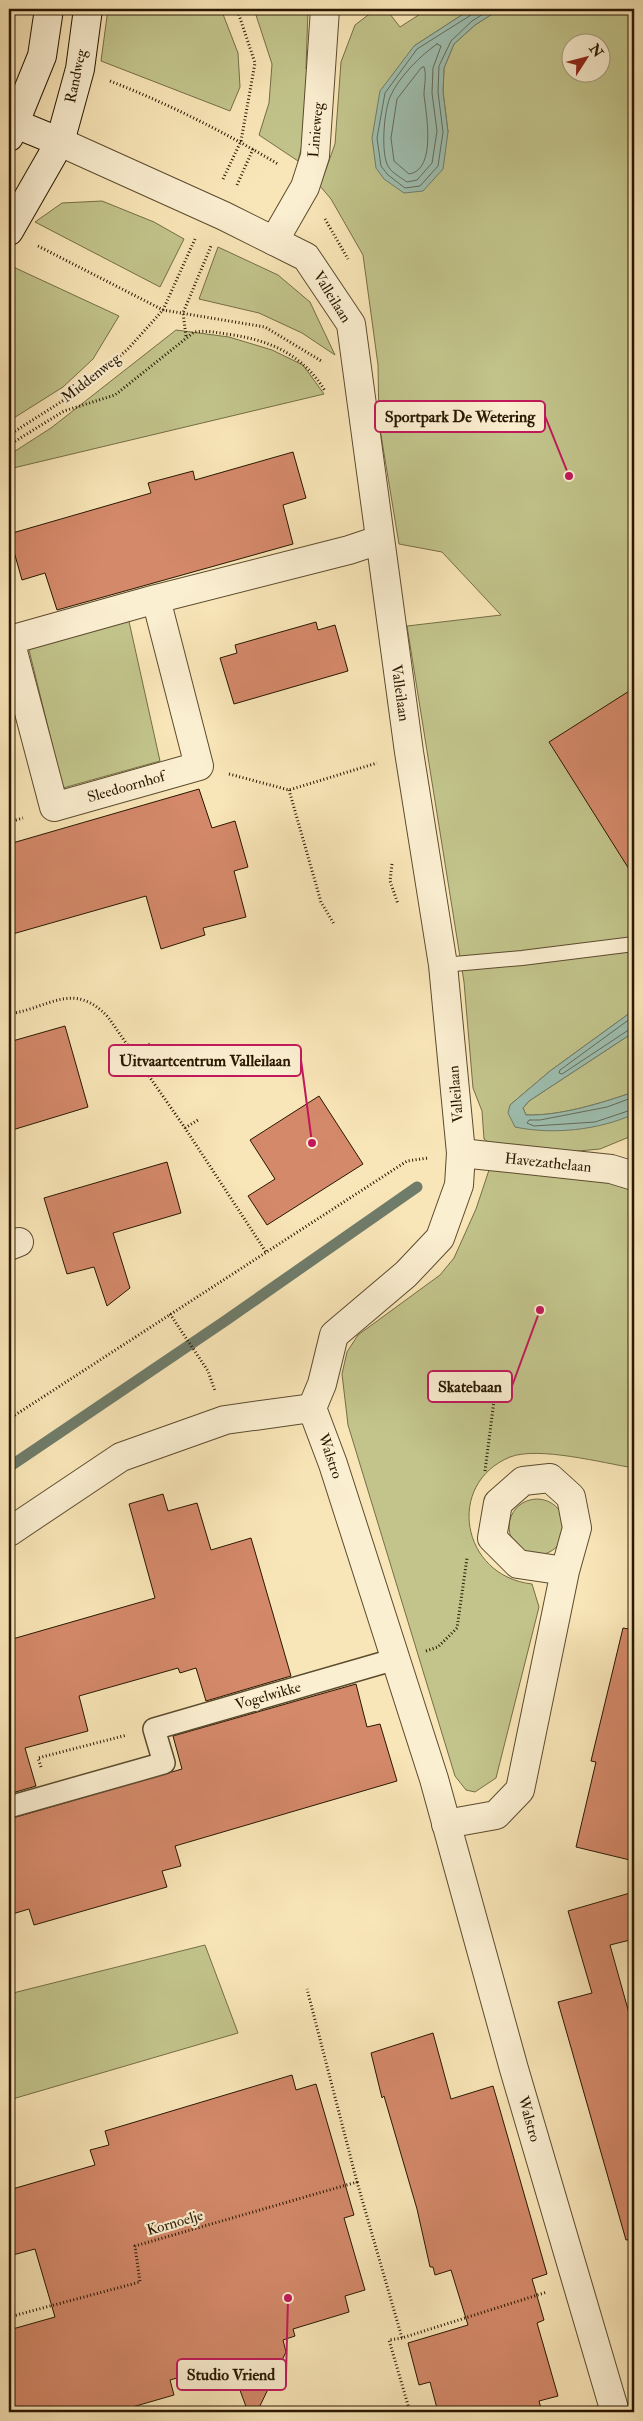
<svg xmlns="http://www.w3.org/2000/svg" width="643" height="2421" font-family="'IM FELL Double Pica',serif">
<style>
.green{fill:#c2c48b;stroke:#756e46;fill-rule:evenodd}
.water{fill:#9ebfb1;stroke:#6f7c6a}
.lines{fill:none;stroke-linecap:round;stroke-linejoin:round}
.shore{stroke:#636b58;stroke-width:1}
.stream{stroke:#6f7c6a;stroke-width:11}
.building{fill:#d4896a;stroke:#281700}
.service-casing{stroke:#5c4b2e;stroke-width:16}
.pedestrian-casing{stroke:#5c4b2e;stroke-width:24}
.minor-casing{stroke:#5c4b2e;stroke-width:30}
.secondary-casing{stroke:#281700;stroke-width:30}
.path{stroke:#281700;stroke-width:3;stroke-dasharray:1 2.5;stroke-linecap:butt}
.service{stroke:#fbefd1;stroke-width:14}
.pedestrian{stroke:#fbefd1;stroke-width:21}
.minor{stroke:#fbefd1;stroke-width:28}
.secondary{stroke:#fbefd1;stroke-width:28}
.labels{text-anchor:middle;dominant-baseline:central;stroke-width:4.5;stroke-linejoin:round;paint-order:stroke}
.street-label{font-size:15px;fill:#281700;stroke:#fbefd1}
.leader{fill:none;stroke:#c2185b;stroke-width:2}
.callout-dot{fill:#c2185b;stroke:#fbefd1;stroke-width:2}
.callout{fill:#fbefd1;stroke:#c2185b;stroke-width:2}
.callout-label{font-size:16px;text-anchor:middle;font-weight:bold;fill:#281700}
</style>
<rect width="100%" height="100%" fill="#f9e6b8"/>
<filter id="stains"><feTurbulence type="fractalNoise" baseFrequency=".004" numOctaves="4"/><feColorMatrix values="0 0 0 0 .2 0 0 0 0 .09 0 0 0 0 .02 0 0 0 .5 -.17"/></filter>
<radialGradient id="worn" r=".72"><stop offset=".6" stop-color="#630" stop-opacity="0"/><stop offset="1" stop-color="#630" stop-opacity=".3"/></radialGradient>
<g class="green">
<polygon points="108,9 221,9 238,53 240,87 230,111 101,61"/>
<polygon points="254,9 308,9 306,69 308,70 304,138 298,161 259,135 269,103 272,64"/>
<path d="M376 9H386L400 27 428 9H471L414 46 448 132 443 92 444 68 454 44 475 25 500 9H634V1010L550 1071 510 1105 516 1127 629 1116 634 1114V1135L600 1149 523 1156 503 1153 484 1139 482 1111 473 1088 464 982 407 626 501 615 442 552 399 544 379 423 378 365 363 255 331 199 320 186 335 144 341 62 355 25ZM570 42H600V72H570Z"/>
<polygon points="102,201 154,222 184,239 160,287 35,222 62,203"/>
<polygon points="218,247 278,275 310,302 335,355 302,333 259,313 199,299"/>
<polygon points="9,265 119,316 93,359 63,387 9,421"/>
<polygon points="176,330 229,337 272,350 303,365 324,394 9,469 9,455 51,428"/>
<polygon points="128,617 160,761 63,788 28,646"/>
<path d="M634 1032V1092C601 1103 561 1116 526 1115L523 1108 529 1101Z"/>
<path d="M490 1167 576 1171 634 1191V1468C603 1463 538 1446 510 1457 445 1484 461 1576 532 1584L539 1607 496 1778 475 1792 466 1790 455 1776 348 1425 342 1374 347 1352 358 1335 440 1275 454 1258 476 1209Z"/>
<circle cx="537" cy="1527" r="28"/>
<polygon points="205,1945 238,2033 9,2100 9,1994"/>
</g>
<g class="water">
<polygon points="471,9 500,9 475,25 454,44 444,68 443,92 448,132 443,169 423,191 404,193 384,179 376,168 372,138 380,91 414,46"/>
<path d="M634 1010V1032L529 1101 523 1108 526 1115C561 1116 601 1103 634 1092V1114C599 1130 553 1135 515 1127L508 1113 510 1105 550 1071Z"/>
</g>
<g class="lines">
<g class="shore">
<polyline points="473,9 471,15 417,49 385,93 377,138 381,166 388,175 405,188 420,186 438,166 443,132 438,92 439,66 451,41 472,21 491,9"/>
<path d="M437 44 441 46 433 68 432 93 437 131 432 163 417 180 407 182C400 177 390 172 387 164 381 149 384 109 391 95 399 77 421 55 437 44Z"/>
<path d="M424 67C427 75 424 86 424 95 426 113 437 170 409 174L394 161 391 138 397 99 421 68Z"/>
<polyline points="634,1016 560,1070 559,1073 562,1074 630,1029 634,1028"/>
<polyline points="634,1097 607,1107 540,1120 529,1120 527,1123 534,1126 595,1122 634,1109"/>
</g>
<polyline class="stream" points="9,1467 225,1321 417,1187"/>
</g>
<g class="building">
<polygon points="293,452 306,498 283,505 293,544 57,610 45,573 22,580 9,534 151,493 148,483 193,471 195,480"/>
<polygon points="316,622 318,630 335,625 348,671 234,704 220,658 237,653 235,645"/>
<polygon points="634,688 634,877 549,742"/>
<polygon points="199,789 212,828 235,821 248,867 234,871 246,917 203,928 205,935 161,949 146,896 9,935 9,844"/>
<polygon points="65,1026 88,1107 9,1131 9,1042"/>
<polygon points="319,1096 363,1164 267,1225 248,1196 275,1179 250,1140"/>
<polygon points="167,1162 181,1213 113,1233 130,1288 107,1306 94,1267 67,1274 44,1198"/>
<polygon points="163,1494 168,1511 197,1503 211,1550 251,1538 291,1676 206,1701 196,1668 180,1673 178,1668 79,1696 88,1731 25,1748 36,1786 9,1794 9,1640 155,1598 129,1504"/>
<polygon points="623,1628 634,1630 634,1861 576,1847 596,1762 591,1761"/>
<polygon points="356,1684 367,1727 380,1724 397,1781 175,1846 181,1866 162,1871 167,1887 34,1925 29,1909 9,1915 9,1819 182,1769 173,1736"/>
<polygon points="630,1893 634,1909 634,1939 610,1945 634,2031 634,2239 626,2240 558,2002 592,1993 568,1911"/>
<polygon points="433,2033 451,2099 493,2086 498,2103 547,2274 532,2279 544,2320 537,2323 558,2396 539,2401 542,2412 438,2412 430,2382 419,2385 408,2343 468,2325 451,2270 435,2275 433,2267 430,2267 417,2209 384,2096 382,2098 371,2053"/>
<polygon points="292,2075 296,2090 316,2084 354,2215 344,2218 365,2290 345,2296 349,2312 293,2329 295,2336 283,2340 286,2352 257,2412 248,2412 230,2363 170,2380 174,2395 115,2412 9,2412 9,2330 55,2317 35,2249 9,2256 9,2190 95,2165 90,2150 109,2145 105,2131"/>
</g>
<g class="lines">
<g class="service-casing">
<polyline id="service" points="443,965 522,958 634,944"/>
</g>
<g class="pedestrian-casing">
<polyline id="pedestrian" points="9,1807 164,1763 154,1729 382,1663"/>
</g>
<g class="minor-casing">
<g id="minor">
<polyline points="60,142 224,216 306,257 351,324 409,752 443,965 461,1153 459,1185 440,1238 406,1274 334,1335 322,1384 312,1408"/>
<polyline points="274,241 305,187 315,156 325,9"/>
<polyline points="156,599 199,766 54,807 10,640 156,599 349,550 379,540"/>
<polyline points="461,1153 611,1169 634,1176"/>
<polyline points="9,1246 19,1242"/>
<polyline points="9,1532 121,1457 225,1420 312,1408 333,1464 434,1779 514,2069 615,2412"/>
<polyline points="446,1824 496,1815 520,1790 565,1571 518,1564 492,1538 498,1503 523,1481 550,1478 571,1497 577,1528 565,1571"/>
</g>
</g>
<g class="secondary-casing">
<g id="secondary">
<polyline points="16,124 60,142"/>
<polyline points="9,137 42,56 49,9"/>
<polyline points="9,231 60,142 80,69 88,9"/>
</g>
</g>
<g class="path">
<path d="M110 81C169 104 224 132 278 164"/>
<polyline points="223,179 241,141 255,63 237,9"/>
<polyline points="237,185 253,149"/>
<polyline points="325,219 348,259"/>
<polyline points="38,246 163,310 265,327 323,362"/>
<polyline points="186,336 183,313 211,246"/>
<polyline points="9,435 75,393 127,350 163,310 195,239"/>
<path d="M9 445 64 411 115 395 194 332C207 330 219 333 233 335 272 341 304 356 325 391"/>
<polyline points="229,774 289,790 377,763"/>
<polyline points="289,790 321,902 334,924"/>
<polyline points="9,822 23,818"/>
<polyline points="392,864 390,881 398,904"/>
<path d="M9 1014C50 1008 73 980 108 1017L185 1128 266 1252"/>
<polyline points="135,1055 150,1044"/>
<polyline points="185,1128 198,1120"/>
<polyline points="170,1314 208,1371 215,1391"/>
<polyline points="9,1419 407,1161 428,1158"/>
<polyline points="485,1471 496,1385"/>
<polyline points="426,1651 438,1647 457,1628 467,1558"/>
<polyline points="41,1767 38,1758 127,1735"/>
<polyline points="357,2182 402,2338 547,2292"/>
<polyline points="9,2317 140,2282 135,2246 357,2182 307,1989"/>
<polyline points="402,2338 389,2340 410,2412"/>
</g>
<use href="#service" class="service"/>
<use href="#pedestrian" class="pedestrian"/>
<use href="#minor" class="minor"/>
<use href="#secondary" class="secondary"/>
</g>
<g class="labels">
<g class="street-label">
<text transform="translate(76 76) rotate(-78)">Randweg</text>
<text transform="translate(316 130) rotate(-85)">Linieweg</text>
<text transform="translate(332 297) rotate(58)">Valleilaan</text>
<text transform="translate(91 378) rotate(-38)">Middenweg</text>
<text transform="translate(400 693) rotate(82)">Valleilaan</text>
<text transform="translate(126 787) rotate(-16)">Sleedoornhof</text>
<text transform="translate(456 1094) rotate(-95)">Valleilaan</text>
<text transform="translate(548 1163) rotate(6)">Havezathelaan</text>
<text transform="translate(330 1456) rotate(71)">Walstro</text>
<text transform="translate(268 1696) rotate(-16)">Vogelwikke</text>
<text transform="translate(529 2119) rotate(74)">Walstro</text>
<text transform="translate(175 2223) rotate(-16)">Kornoelje</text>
</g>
</g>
<path class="leader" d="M569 476L545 416M312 1143L301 1060M540 1310L512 1386M288 2298L286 2375"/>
<g class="callout-dot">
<circle cx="569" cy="476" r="5"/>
<circle cx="312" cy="1143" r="5"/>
<circle cx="540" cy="1310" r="5"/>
<circle cx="288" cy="2298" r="5"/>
</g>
<g class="callout">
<rect x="375" y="401" width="170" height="31" rx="5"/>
<rect x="109" y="1045" width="192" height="31" rx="5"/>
<rect x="428" y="1371" width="84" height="31" rx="5"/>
<rect x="177" y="2359" width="109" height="31" rx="5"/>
</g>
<g class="callout-label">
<text x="460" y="422">Sportpark De Wetering</text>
<text x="205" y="1066">Uitvaartcentrum Valleilaan</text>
<text x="470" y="1392">Skatebaan</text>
<text x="231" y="2380">Studio Vriend</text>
</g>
<rect width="643" height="2421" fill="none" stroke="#f9e6b8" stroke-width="30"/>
<rect x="10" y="10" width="623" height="2401" fill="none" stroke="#281700" stroke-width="2.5"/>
<rect x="15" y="15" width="613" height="2391" fill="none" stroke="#281700"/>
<g transform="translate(586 58) rotate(54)"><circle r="24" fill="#fbefd1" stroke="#a7997d"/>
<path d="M0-4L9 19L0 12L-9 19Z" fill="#8f2418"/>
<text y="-8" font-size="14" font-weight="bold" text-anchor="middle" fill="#281700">N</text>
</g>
<rect width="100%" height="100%" filter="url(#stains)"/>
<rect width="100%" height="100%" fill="url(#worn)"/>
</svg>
